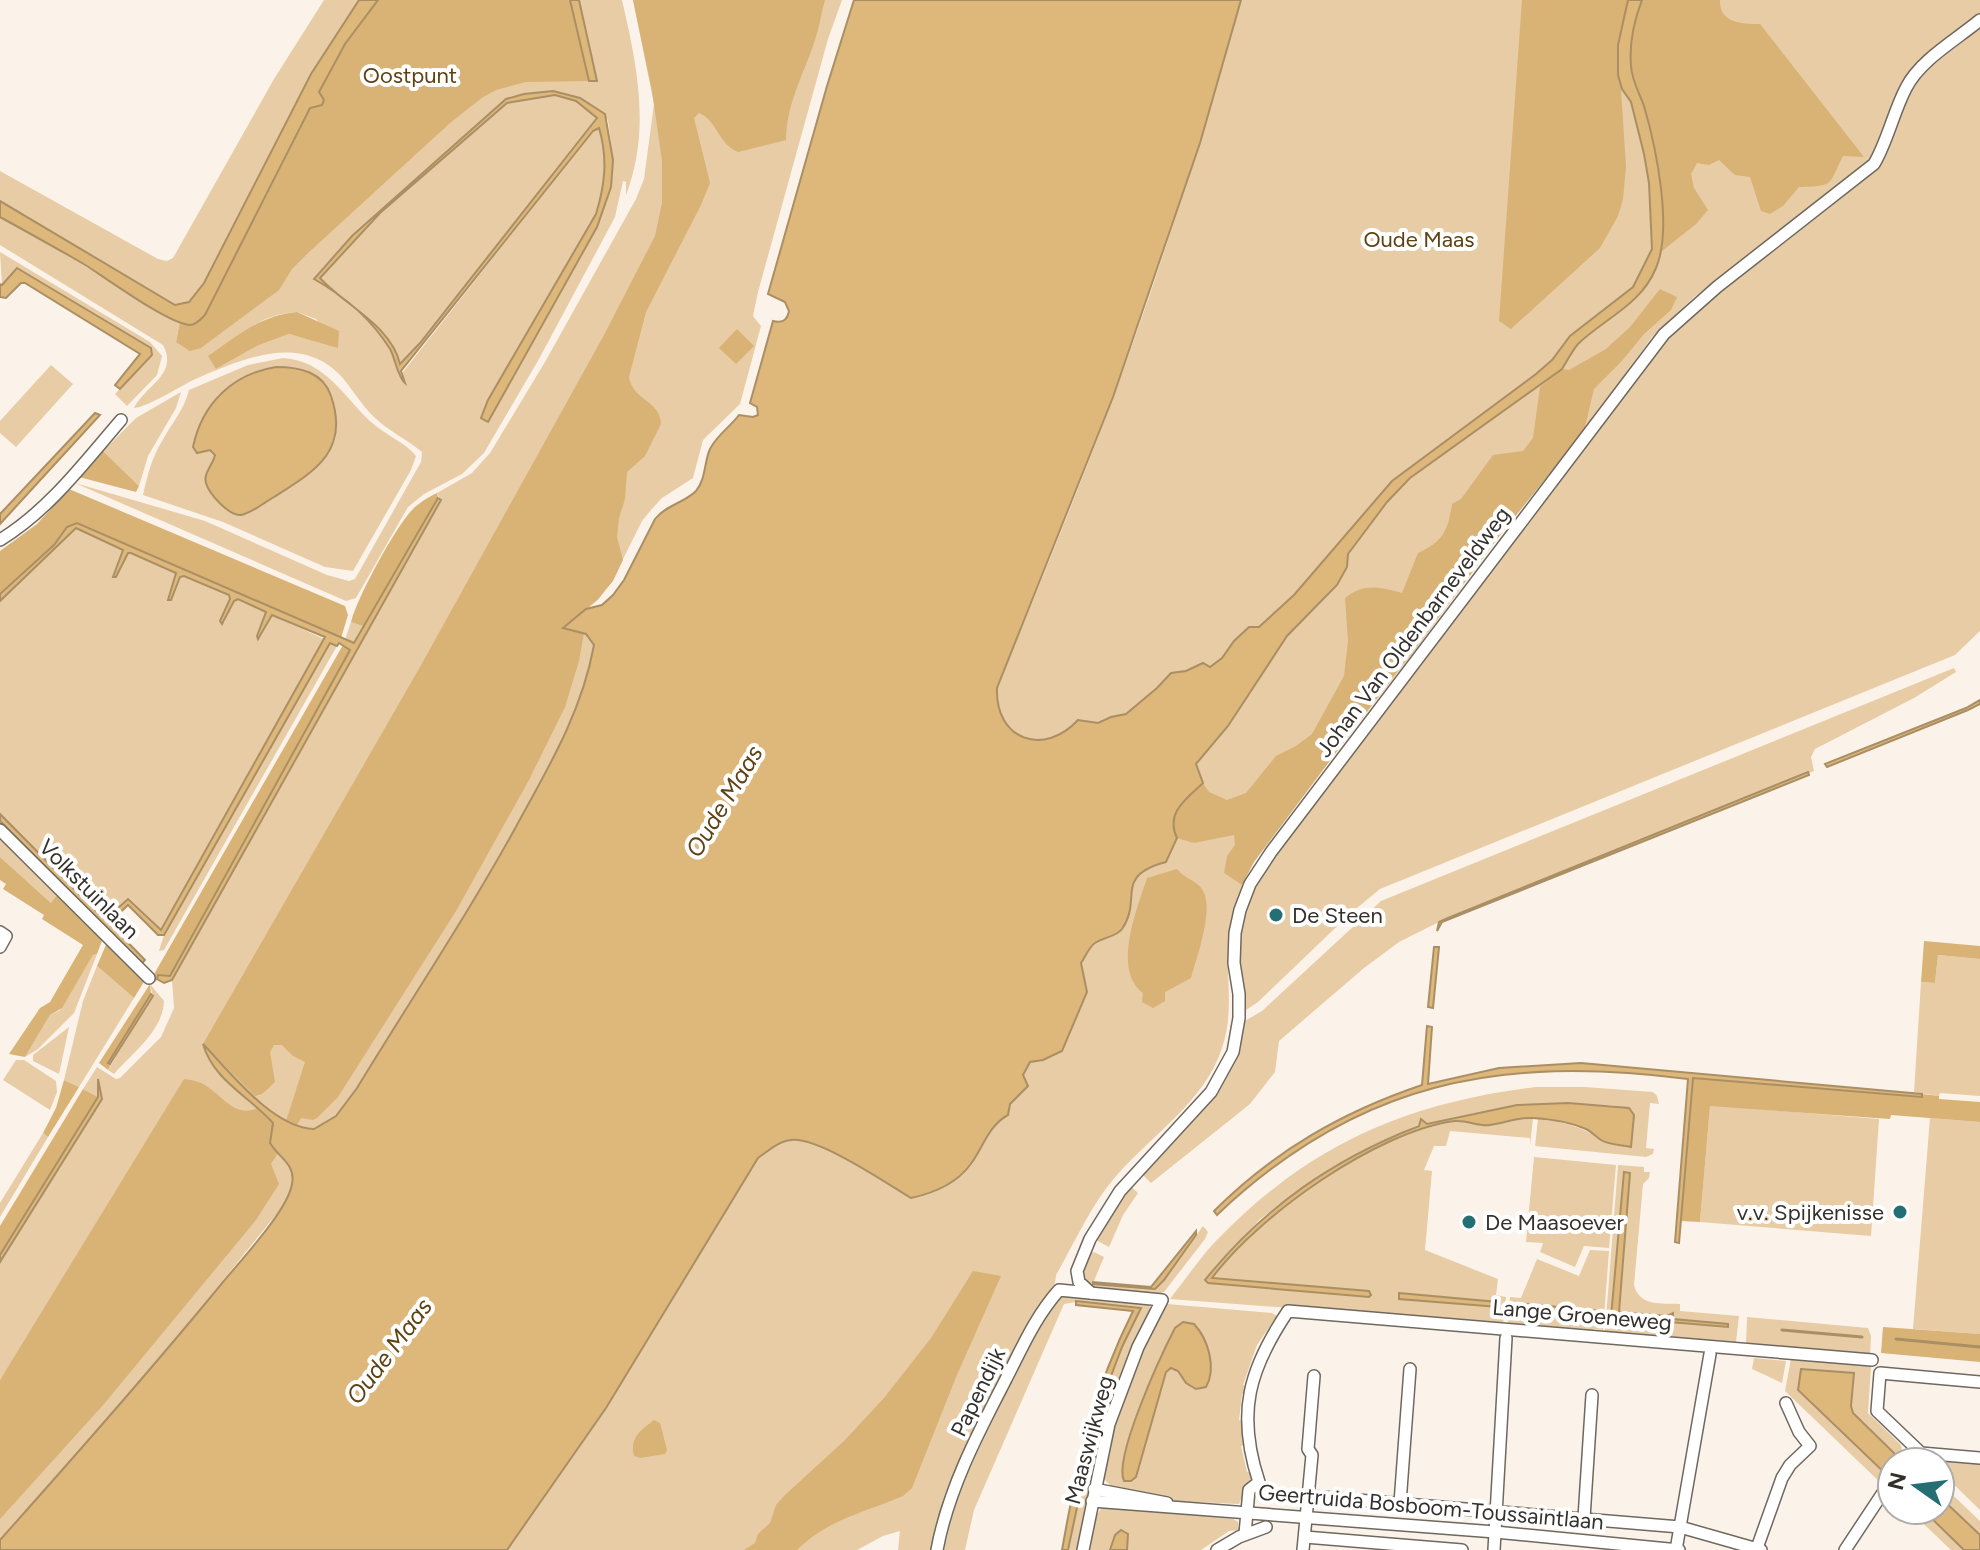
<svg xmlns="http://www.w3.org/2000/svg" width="1980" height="1550" font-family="Figtree,sans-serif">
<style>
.green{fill:#e7cca5;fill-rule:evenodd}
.forest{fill:#d9b276}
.water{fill:#deb77b;stroke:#ab8f64;stroke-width:2;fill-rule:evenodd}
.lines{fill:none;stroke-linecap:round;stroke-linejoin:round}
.stream{stroke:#ab8f64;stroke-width:3}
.minor-casing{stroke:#6e685f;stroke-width:14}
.minor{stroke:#fff;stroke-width:11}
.poi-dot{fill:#246f74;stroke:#fff;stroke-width:3}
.labels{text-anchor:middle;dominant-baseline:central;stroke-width:8;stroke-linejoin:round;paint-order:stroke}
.park-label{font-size:22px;fill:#5d4213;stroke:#fff}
.street-label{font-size:22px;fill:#34312d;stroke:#fff}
.poi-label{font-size:22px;fill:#34312d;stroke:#fff;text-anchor:start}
.water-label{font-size:24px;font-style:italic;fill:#5d4213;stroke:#fff}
</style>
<rect width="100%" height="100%" fill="#fbf3e9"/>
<g class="green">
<polygon points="324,0 359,0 311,74 204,282 189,302 175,305 0,201 0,171 158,259 167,261 173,258 274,79"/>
<path d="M368 0H622C637 65 651 130 626 195V182L623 181 615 217 539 359 484 453 462 474 424 494 408 507 356 598 346 601 75 483 205 521 327 575 349 581 355 579 421 462 422 452C406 439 387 430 373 416 361 404 353 390 342 377 301 333 246 358 200 377 183 384 149 407 134 408 144 386 179 375 163 345L0 245V217L180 321 176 342ZM554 91 580 98 608 120 613 160 611 187 597 227 487 422 481 417 488 400 596 214C605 185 608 158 599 128L593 131 399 377C392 334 350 301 315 279L352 236 506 99ZM297 312 316 319 338 347 289 334 257 346 216 369C241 335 252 316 297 312Z"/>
<polygon points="633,0 842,0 828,39 758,292 753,316 761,326 740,404 703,440 693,478 662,498 651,510 642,521 612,581 598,600 564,628 586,634 594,645 588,672 570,726 500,858 472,907 278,1212 149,1372 0,1540 0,1383 15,1357 0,1380 0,1262 102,1099 97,1085 98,1097 83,1089 97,1067 116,1079 120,1078 161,1037 174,1008 172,980 441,501 437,493 472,473 490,453 545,362 636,199 644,179 654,104"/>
<path d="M1241 0H1980V15L1912 70 1869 163 1694 297 1652 337 1584 431 1587 417 1413 653 1263 846 1241 883 1242 885C1238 898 1232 912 1230 926 1223 967 1236 1007 1222 1048 1205 1101 1152 1135 1117 1175 1092 1203 1075 1242 1056 1275L1055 1283 1035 1312 951 1480 944 1496 935 1550H898L900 1531 883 1536 857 1550H507L606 1408 758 1158 997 709V689C1036 593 1076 497 1112 400 1161 269 1203 135 1241 0Z"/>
<path d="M1980 26V631L1955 655 1380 889 1352 912 1258 1002 1243 1012C1239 972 1231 924 1253 888 1264 870 1278 853 1290 836L1666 338 1755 262 1876 169 1909 93 1927 69Z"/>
<path d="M555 95 576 101 597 118 420 343 400 365C393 328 345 303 319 278L380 213 507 103Z"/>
<polygon points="0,252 150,342 162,356 157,375 127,406 115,394 152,355 18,268 2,286"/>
<path d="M283 358C326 361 343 396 371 422 385 435 405 442 416 456L411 470 353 571 325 567 223 522 143 495C147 477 152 457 162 441 172 423 184 410 189 390L248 365ZM310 372C333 386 339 416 335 441L313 470 296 483 246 513 209 467 215 459 214 453 210 450 197 453 193 446 218 395 239 380Z"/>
<polygon points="51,365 73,384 16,447 0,433 0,421"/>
<polygon points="181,392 176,408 148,456 139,486 103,451 136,418"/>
<polygon points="76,528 123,550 113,577 116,576 128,553 131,553 177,573 171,600 180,577 184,576 229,595 230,599 220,621 224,623 234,601 238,599 266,612 260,638 272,615 326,640 161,931 127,899 107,918 103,918 0,814 0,601"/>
<polygon points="351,622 365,627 354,643 345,640"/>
<polygon points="330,642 337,646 164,950 159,951 164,935"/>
<polygon points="1954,668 1956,672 1914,698 1815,749 1811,757 1814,771 1439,922 1399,942 1364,968 1279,1041 1275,1072 1250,1104 1151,1183 1141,1173 1217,1092 1235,1057 1243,1022 1262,1011 1381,901"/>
<polygon points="0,835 58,893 51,903 0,857"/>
<polygon points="97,954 74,1013 38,1049 25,1057 50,1015 60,1010 93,955"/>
<polygon points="1938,955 1980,959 1980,1096 1940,1093 1939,1096 1914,1092 1921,982 1935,983"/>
<polygon points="97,966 134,998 79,1087 64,1080 83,1001"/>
<path d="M150 984 164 1001C163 1031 132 1053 114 1074L108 1070 153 996Z"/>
<polygon points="69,1027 59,1074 33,1061 33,1055"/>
<polygon points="16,1060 24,1060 56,1081 57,1092 50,1110 3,1080"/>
<path d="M1536 1087H1585L1653 1092 1657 1096 1659 1104 1650 1103 1646 1148 1654 1149 1653 1154 1646 1157 1535 1146 1538 1119C1563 1122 1583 1126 1604 1142L1634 1115C1626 1104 1612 1106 1600 1105 1540 1100 1485 1110 1427 1124L1423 1122 1329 1169 1295 1192 1259 1220 1206 1280 1208 1283 1369 1297V1291L1212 1279C1250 1220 1363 1144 1431 1127 1445 1123 1459 1119 1474 1122 1480 1123 1484 1126 1491 1125 1505 1122 1519 1118 1533 1118L1530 1146V1138L1450 1131 1446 1146H1434L1424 1170 1432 1171 1425 1250 1498 1279 1496 1295 1506 1297 1503 1324 1170 1299C1185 1280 1199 1259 1215 1242 1308 1145 1405 1103 1536 1087Z"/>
<polygon points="1710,1105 1879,1119 1871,1236 1700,1222"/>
<polygon points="1930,1118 1980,1122 1980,1334 1913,1329"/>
<polygon points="43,1133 48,1137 0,1217 0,1203"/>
<polygon points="1534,1157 1616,1165 1609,1248 1584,1246 1575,1267 1540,1252 1543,1243 1526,1242"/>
<path d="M1618 1165 1644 1167V1172H1650L1649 1178 1643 1184 1634 1285C1639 1307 1663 1303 1680 1304V1311L1739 1316 1736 1342 1605 1331ZM1625 1172 1630 1173 1619 1312 1667 1316 1672 1313V1319L1728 1324V1327L1611 1317Z"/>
<polygon points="1130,1186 1138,1193 1123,1215 1109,1247 1094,1239"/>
<polygon points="1203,1226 1208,1232 1205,1239 1164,1292 1157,1294 1092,1288 1082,1275 1087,1254 1094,1252 1104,1257 1093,1283 1155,1289 1164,1280"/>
<polygon points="1590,1250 1609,1251 1603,1330 1594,1329 1593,1331 1508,1324 1510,1297 1521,1298 1537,1259 1579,1276"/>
<path d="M1068 1295 1148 1303 1152 1312C1108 1385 1094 1467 1077 1550H1068C1084 1464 1099 1387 1141 1309L1076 1302 1064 1304 974 1510 965 1550H944L957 1495 1044 1314 1058 1298Z"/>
<path d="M1167 1304 1272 1313 1277 1316 1257 1345 1243 1385 1247 1387 1245 1394H1242L1239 1420 1243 1421 1245 1445 1241 1446 1247 1472H1251L1252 1476 1239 1504 1176 1501 1118 1490 1112 1487 1103 1478C1113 1416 1135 1358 1167 1304ZM1206 1344 1211 1363 1210 1381 1186 1383 1179 1371 1170 1368 1166 1372 1154 1410 1138 1413 1161 1354Z"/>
<polygon points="1747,1317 1868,1328 1871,1336 1870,1357 1746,1344"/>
<polygon points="1754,1358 1786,1361 1782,1383 1752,1369"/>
<polygon points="1791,1359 1871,1366 1868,1413 1901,1445 1902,1453 1908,1462 1897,1462 1894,1453 1853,1413 1851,1406 1798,1389 1892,1480 1885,1487 1785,1391"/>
<polygon points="1934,1457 1980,1461 1980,1510 1940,1471 1940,1462 1934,1462"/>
<polygon points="1940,1483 1980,1521 1980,1535 1940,1497"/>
<path d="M1105 1505 1233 1519 1238 1522 1239 1530 1229 1531 1201 1550H1127L1128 1546 1115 1535 1110 1550H1087C1090 1534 1092 1516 1105 1505Z"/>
<polygon points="1909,1510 1923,1510 1964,1550 1951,1550"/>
</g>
<g class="forest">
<polygon points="378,0 570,0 589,81 526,82 496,90 483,97 450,123 308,253 292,269 279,290 201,348 190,351 176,342 180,321 195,324 310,108 322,105 324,100 319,93 329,69 345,44"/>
<path d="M633 0H825C821 14 819 29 814 43 803 75 786 106 786 140L738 152C718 144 717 120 699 113L694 118 710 183 701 205 646 312 629 377C633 401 660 400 661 424L645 456 627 472 625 499 619 518 617 537 623 560 613 581 598 599 564 628 584 633 579 661 565 707 529 780 456 911 338 1097 317 1118 313 1120 301 1118 297 1125 286 1121 305 1062 293 1056 282 1045H274L270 1052 275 1082 262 1094 255 1096 203 1044 420 667 604 335 655 236 662 203V161L652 91Z"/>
<polygon points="1522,0 1628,0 1618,45 1626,166 1623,199 1618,216 1600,248 1511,329 1499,321"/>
<path d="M1642 0H1720C1719 23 1741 24 1760 24L1864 157 1843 156C1828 185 1836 186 1799 187L1783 206 1770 214 1761 211 1750 177 1735 175 1719 160 1709 165 1697 163 1691 174 1694 188 1708 210 1696 224 1662 251 1660 176 1645 109 1633 81 1630 64 1634 23Z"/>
<path d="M1660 289 1677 297 1671 310 1644 334 1621 362 1594 389 1584 431 1497 539 1332 758 1254 862 1242 885 1224 873 1227 856 1235 845 1234 835 1194 843 1177 838C1165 813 1186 799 1203 783L1209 792 1227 800 1246 793 1276 756 1296 746 1312 734 1344 676 1348 641 1345 598C1364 583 1379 587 1402 593L1418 553C1444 541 1448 530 1452 504L1461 499 1493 455 1523 451 1533 438 1540 387 1562 369 1569 370 1606 349 1630 327Z"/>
<path d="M297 312 339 331 338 348 289 334 257 346 216 369 208 356C237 336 261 315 297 312Z"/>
<polygon points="737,329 754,346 736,364 719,348"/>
<polygon points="103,451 139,486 136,492 79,477"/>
<polygon points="69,489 345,606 348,615 341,638 77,523 68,527 54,545 0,594 0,551 37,524"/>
<path d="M437 493 438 498 365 627 351 622C357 598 391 536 407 516 415 505 425 499 437 493Z"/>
<polygon points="343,645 350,650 348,657 170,976 158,975 156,982 153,976"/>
<polygon points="0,857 51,903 58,893 103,938 97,954 93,955 62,1008 50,1015 25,1057 9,1054 40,1008 50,1002 83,945 42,919 44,915 3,889 6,884 0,880"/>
<path d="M1177 869C1186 880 1196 880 1202 889 1215 908 1197 956 1191 978L1165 992V1001L1153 1008 1142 1002 1143 993C1112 970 1137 909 1147 878Z"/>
<polygon points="108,940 145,980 134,998 97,966"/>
<polygon points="1924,941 1980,946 1980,959 1938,955 1935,983 1921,982"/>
<polygon points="150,984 151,994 108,1062 111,1064 108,1070 99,1063"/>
<polygon points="1693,1077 1921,1097 1922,1094 1939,1096 1939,1099 1980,1102 1980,1122 1891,1115 1890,1119 1710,1106 1700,1222 1681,1221"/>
<path d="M184 1079C191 1080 197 1081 203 1084 222 1094 234 1119 258 1108 262 1112 270 1117 273 1122 278 1133 264 1139 278 1153L271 1164 279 1184 256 1220 104 1404 0 1519V1380Z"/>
<polygon points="64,1080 79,1087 48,1137 43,1133 56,1108"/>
<polygon points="83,1089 98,1097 0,1255 0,1226"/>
<path d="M973 1271 1001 1276 956 1377 912 1488 903 1496C865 1512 827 1520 797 1550H744L755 1543 758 1534 770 1523 776 1505 785 1495 844 1441 884 1398 931 1338Z"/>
<polygon points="1883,1327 1980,1334 1980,1362 1881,1353"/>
<path d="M654 1420 660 1423 667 1450 665 1454 640 1458 634 1456C629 1438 641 1430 654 1420Z"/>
</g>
<g class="water">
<path d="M359 0H378L345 44 319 92 324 100 322 105 310 108 205 315C201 319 196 325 190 325 169 324 107 279 87 266 58 249 29 233 0 217V201L175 305 189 302 204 283 311 74Z"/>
<polygon points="570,0 579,0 597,81 589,81"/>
<path d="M854 0H1241L1200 143 1113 397 997 688C995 740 1044 757 1078 720L1098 723 1111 717 1126 714 1157 688 1171 673 1186 671 1203 663 1210 667 1222 658 1234 641 1249 627H1259L1294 595 1392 481 1536 374 1552 360 1570 336 1633 287 1652 249 1649 183 1644 154 1631 102 1622 89 1618 75V45L1628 0H1642C1634 21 1629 43 1631 66 1632 81 1639 92 1644 106 1656 147 1673 228 1656 268 1641 305 1605 318 1578 344 1572 351 1567 361 1562 369L1410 478 1387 502 1348 554 1347 567 1337 585 1287 636 1228 726 1196 764 1203 783C1186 799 1165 813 1177 838L1166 862C1113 876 1143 899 1122 929 1116 937 1104 937 1095 943 1089 947 1085 957 1081 963L1087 992 1062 1051 1043 1060 1030 1062 1023 1075 1028 1086 1010 1104 1008 1115C988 1126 983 1148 970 1165 956 1184 934 1193 911 1198 886 1183 819 1137 791 1140 779 1141 768 1151 758 1158L606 1408 507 1550H0V1540C76 1455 151 1370 223 1282 241 1260 288 1210 292 1184 296 1164 279 1158 270 1143L273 1123C250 1097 213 1080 203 1044 230 1072 273 1128 314 1129L336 1116 357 1088C413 996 473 907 524 812 554 758 583 706 594 645L586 634 563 628 586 609 602 605 613 595 624 580 655 519C666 505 684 503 696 491 706 479 704 462 710 449 717 435 730 427 739 415L753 417 758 415 757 407 750 403 773 321C782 323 787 321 789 311L785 302 768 294 827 86Z"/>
<path d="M553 91 580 98 605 114 613 160 611 187 597 227 488 422 481 418 488 400 596 214C605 185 608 158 599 128L593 131 401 371 405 383C397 376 396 360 390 349 372 320 344 296 314 279L352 236 506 99 524 94ZM555 95 576 101 597 118 420 343 400 364C391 325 344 305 320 278L380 213 507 103Z"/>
<polygon points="17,268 151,348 152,355 120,389 115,385 140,354 25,283 21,283 6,298 0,297 0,284 2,285"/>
<path d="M276 367C300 367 323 372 331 396 350 451 315 471 274 497 265 502 252 513 241 515 229 516 209 494 206 483 203 473 213 465 215 455L210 450 197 453 193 447C202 404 232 374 276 367Z"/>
<polygon points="95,413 100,415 0,524 0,514"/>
<polygon points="438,498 441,500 172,980 164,983 157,979 158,975 170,976 350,650 339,643 337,646 330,643 164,935 158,935 128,905 109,923 145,960 142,963 0,821 0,814 103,918 107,918 128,899 161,930 325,637 272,615 258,639 257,636 266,612 238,599 234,601 222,624 220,621 230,599 229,595 184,576 180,577 171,600 168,600 176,573 131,553 128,553 116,577 113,577 123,550 76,528 0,601 0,594 54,545 67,527 77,523 354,643"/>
<polygon points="1980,700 1980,704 1968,710 1827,767 1825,764 1966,708"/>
<polygon points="1808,772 1809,775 1442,922 1437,931 1439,922 1448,918"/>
<polygon points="1434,947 1439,947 1433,1008 1428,1007"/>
<polygon points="151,994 153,996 110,1064 108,1063"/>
<path d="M1427 1026 1432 1027 1428 1084 1499 1068 1581 1063 1922 1094V1097L1693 1078 1679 1243 1675 1242 1688 1079C1500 1055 1358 1081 1217 1215L1214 1211C1274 1151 1342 1112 1422 1085Z"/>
<polygon points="98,1079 102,1099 0,1262 0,1255 98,1097"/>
<path d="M1568 1103 1629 1108 1634 1115 1631 1147C1621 1145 1609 1145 1601 1140 1596 1137 1592 1132 1586 1129 1570 1122 1550 1119 1532 1118 1519 1117 1504 1123 1490 1125 1480 1127 1467 1120 1455 1121 1377 1131 1258 1216 1212 1278L1369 1291 1371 1295 1369 1297 1208 1283 1205 1280C1264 1207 1332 1160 1419 1126L1421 1119 1427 1124 1517 1105Z"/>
<polygon points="1624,1172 1630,1173 1619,1312 1667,1316 1673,1313 1673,1319 1728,1324 1728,1327 1611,1317"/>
<polygon points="1196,1231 1196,1235 1164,1280 1155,1289 1093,1284 1093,1282 1151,1287"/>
<polygon points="1399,1293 1498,1302 1498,1307 1399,1299"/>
<path d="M1076 1301 1141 1308 1122 1347 1097 1413 1068 1550H1062C1078 1460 1092 1393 1133 1311L1076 1305Z"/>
<polygon points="1517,1303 1601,1311 1601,1316 1516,1309"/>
<path d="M1183 1322 1194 1324C1208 1339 1217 1368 1206 1387L1196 1389 1186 1383 1178 1371 1171 1368 1166 1372 1136 1477 1131 1481H1124C1113 1458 1162 1353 1175 1328Z"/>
<polygon points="1801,1369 1854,1373 1851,1406 1853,1413 1894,1453 1897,1462 1892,1462 1892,1480 1798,1390"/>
<polygon points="1940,1497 1980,1535 1980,1550 1964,1550 1923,1510 1940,1510"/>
<polygon points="1121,1530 1128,1534 1127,1550 1110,1550 1115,1535"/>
</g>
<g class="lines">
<g class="stream">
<polyline points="1782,1330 1862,1337"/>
<polyline points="1896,1339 1980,1347"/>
</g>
<g class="minor-casing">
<g id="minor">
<path d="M0 540C49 510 84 463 121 420"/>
<polyline points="0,830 149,978"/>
<polyline points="0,932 6,936 0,947"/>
<path d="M1091 1293 1079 1282 1077 1271 1090 1239 1120 1191 1211 1092 1233 1052 1239 1018V994L1234 963 1235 933 1240 910 1250 884 1271 852 1664 334 1717 287 1874 164C1888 140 1893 113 1906 88 1920 60 1956 40 1980 20"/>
<polyline points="1980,1382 1880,1373 1877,1411 1921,1453 1980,1458"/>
<polyline points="1094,1489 1167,1503"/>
<polyline points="1309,1496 1680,1527 1761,1550"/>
<polyline points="1092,1501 1495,1532 1679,1550"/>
<polyline points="1400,1503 1410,1369"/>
<polyline points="1584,1518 1592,1395"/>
<path d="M1245 1534 1249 1490 1259 1482C1236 1413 1249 1369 1288 1311L1872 1360"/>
<polyline points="1305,1537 1462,1550"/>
<polyline points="1757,1548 1782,1478 1790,1465 1810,1446 1799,1432 1786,1403"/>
<path d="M937 1550C948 1490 978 1433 1006 1379 1022 1348 1035 1317 1059 1290L1162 1300 1138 1347 1109 1424 1083 1550"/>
<polyline points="1217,1550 1239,1537 1266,1527"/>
<polyline points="1303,1550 1312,1455 1308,1449 1314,1376"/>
<polyline points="1494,1550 1506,1338"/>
<polyline points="1676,1550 1710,1354"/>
<polyline points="1845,1550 1884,1491"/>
</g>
</g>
<use href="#minor" class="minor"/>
</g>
<g class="poi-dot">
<circle cx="1276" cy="915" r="8"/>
<circle cx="1900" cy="1212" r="8"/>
<circle cx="1469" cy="1222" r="8"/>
</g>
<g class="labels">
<g class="park-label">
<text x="410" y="75">Oostpunt</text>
<text x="1419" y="239">Oude Maas</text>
</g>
<g class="street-label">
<text transform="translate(1413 632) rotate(-53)">Johan Van Oldenbarneveldweg</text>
<text transform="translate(89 889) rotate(45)">Volkstuinlaan</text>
<text transform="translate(1582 1315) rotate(5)">Lange Groeneweg</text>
<text transform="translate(978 1392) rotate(-64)">Papendijk</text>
<text transform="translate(1089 1440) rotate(-75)">Maaswijkweg</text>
<text transform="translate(1431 1507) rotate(5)">Geertruida Bosboom-Toussaintlaan</text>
</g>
<g class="poi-label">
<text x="1292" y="915">De Steen</text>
<text x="1884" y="1212" text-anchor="end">v.v. Spijkenisse</text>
<text x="1485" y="1222">De Maasoever</text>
</g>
<g class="water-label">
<text transform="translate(724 801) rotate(-59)">Oude Maas</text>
<text transform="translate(389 1351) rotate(-53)">Oude Maas</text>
</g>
</g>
<g transform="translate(1916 1486) rotate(284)"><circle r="38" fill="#ffffff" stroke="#aeadab" stroke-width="2"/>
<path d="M0-6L14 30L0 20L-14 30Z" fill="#246f74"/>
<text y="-12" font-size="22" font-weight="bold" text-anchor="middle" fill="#34312d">N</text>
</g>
</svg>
